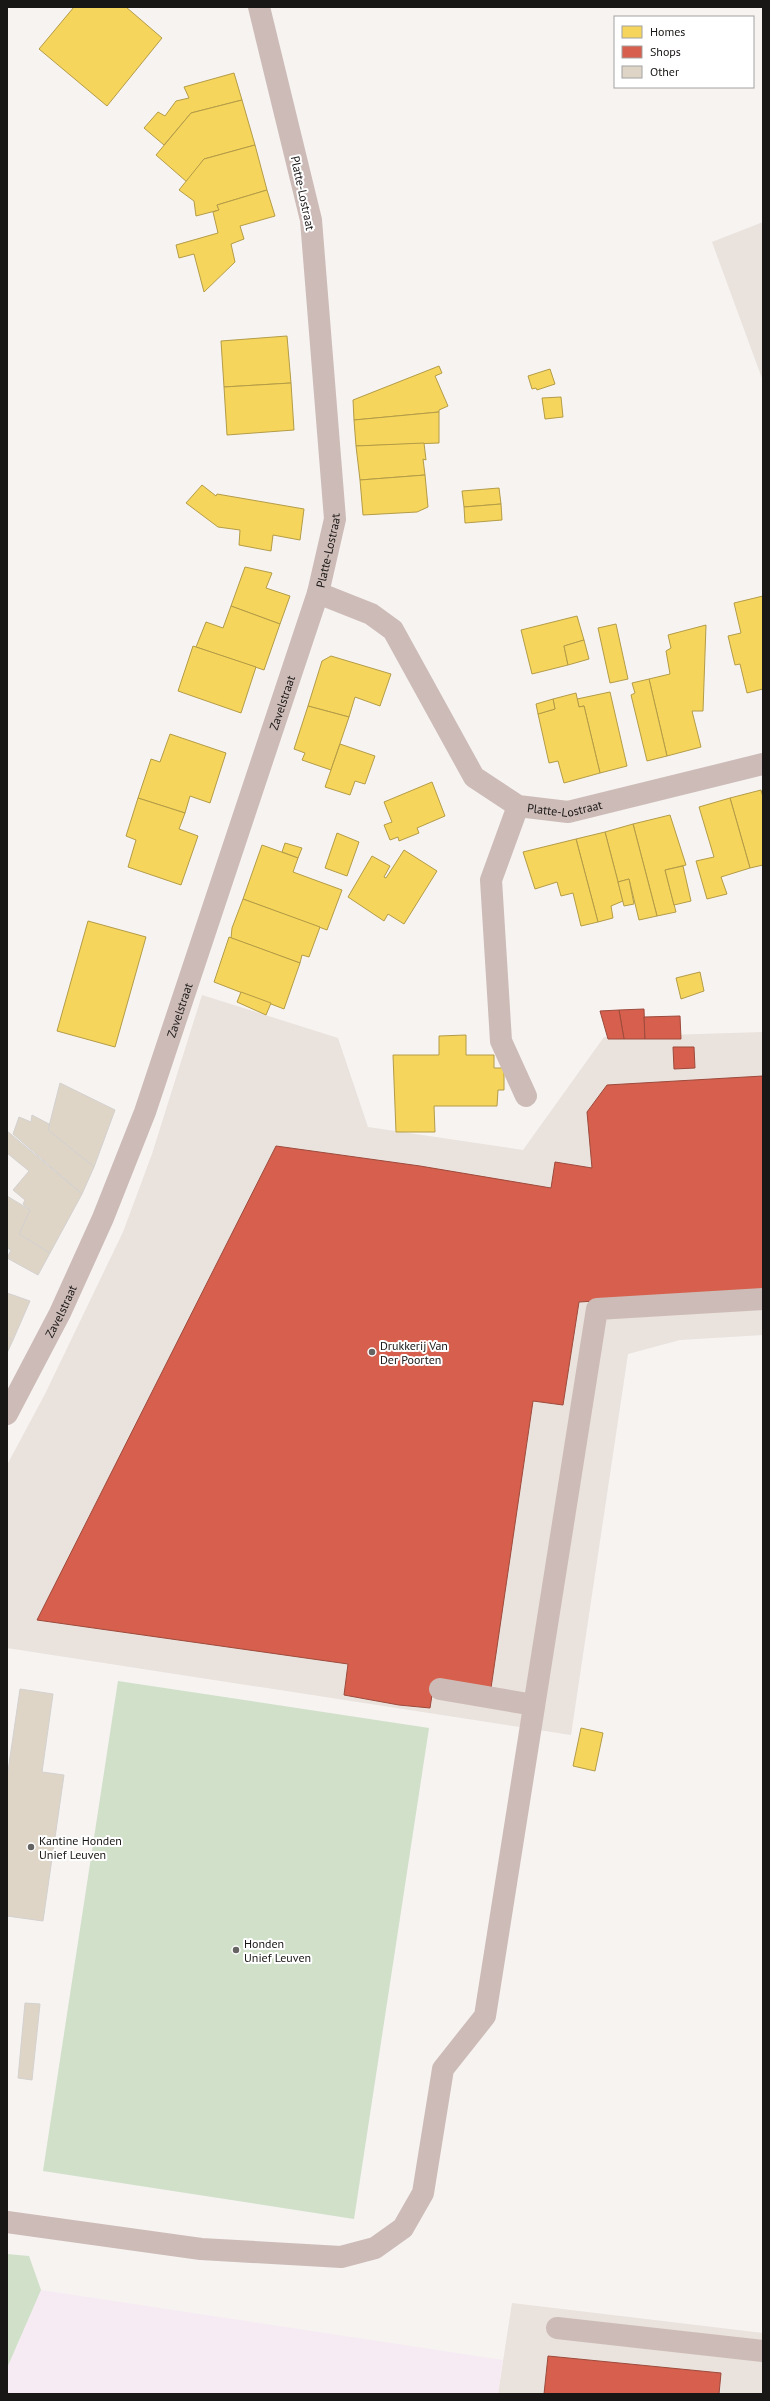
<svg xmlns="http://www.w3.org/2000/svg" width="770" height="2401" font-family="'PT Sans',sans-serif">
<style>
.built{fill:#eae2dc}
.industrial{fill:#f6ebf3}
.green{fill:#d0e0c9}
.homes{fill:#f6d55c;stroke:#b49c47}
.shops{fill:#d6604d;stroke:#9d4a3c}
.building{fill:#dfd5c7;stroke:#d3d1cf}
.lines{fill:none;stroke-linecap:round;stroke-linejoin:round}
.minor{stroke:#cdbbb7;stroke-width:22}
.poi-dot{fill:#666462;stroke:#fff;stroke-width:1.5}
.labels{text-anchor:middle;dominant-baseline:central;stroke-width:4;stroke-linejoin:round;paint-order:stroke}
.street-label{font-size:12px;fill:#191715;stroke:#fff}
.poi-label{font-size:12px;fill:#191715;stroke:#fff;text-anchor:start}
</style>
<rect width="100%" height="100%" fill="#f6f3f1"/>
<g class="built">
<polygon points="763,222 763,381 712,242"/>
<polygon points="202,995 338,1038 368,1127 523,1150 604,1037 763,1032 763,1335 680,1340 628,1354 571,1735 7,1648 7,1465 45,1394 123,1232 152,1154"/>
<polygon points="512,2303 763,2333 763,2394 498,2394"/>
</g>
<polygon class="industrial" points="41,2290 503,2360 498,2394 7,2394 7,2368"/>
<g class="green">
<polygon points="118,1681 429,1728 354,2219 43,2171"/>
<polygon points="7,2254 29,2256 41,2290 7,2368"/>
</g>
<g class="homes">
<polygon points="74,7 126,7 162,38 107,106 39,49"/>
<polygon points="234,73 242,100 191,113 164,145 144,128 158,112 165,116 176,101 189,98 184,87"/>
<polygon points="242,100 255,145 204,159 187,182 156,155 191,113"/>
<polygon points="255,145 267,190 217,205 219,210 196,216 194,201 179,190 204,159"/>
<polygon points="267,190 275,216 240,226 244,239 231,244 235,262 204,292 194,254 179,258 176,245 218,233 213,212 219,210 217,205"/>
<polygon points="287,336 291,383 224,387 221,341"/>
<polygon points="439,366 442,373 435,376 448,406 439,410 439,412 354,420 353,400"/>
<polygon points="550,369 555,384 537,390 536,388 532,389 528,376"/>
<polygon points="291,383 294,430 227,435 224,387"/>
<polygon points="561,397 563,417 545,419 542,398"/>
<polygon points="439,412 439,443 356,446 354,420"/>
<polygon points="424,443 426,460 423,459 425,475 360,480 356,446"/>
<polygon points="425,475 428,507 417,512 363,515 360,480"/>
<polygon points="202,485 216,496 217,494 304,509 300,540 273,535 271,551 239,545 240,530 218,527 186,503"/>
<polygon points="499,488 501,504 464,507 462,491"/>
<polygon points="501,504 502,520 465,523 464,507"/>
<polygon points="245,567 272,573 266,588 290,596 280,624 231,606"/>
<polygon points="763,596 763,689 747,693 740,664 735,665 728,636 741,633 734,603"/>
<polygon points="231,606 280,624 264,670 196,647 206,622 223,628"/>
<polygon points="577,616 584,640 564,646 568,665 532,674 521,630"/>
<polygon points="616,624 628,679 610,683 598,628"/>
<polygon points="706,625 703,711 692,711 701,747 667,756 649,679 670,674 666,651 671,648 668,635"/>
<polygon points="584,640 589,659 568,665 564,646"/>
<polygon points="193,646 256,667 241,713 178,691"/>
<polygon points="331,656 391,674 380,706 355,697 349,717 308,706 322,661"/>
<polygon points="649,679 667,756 647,761 631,695 635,693 632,683"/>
<polygon points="610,692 627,766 600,773 584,706 579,707 577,699"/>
<polygon points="576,693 579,707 584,706 600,773 564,783 558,761 549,763 538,714 555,709 553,699"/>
<polygon points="553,699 555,709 538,714 536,704"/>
<polygon points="308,706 349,717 331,770 302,760 305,753 294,749"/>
<polygon points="170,734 226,753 210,803 190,796 185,813 138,798 151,759 160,762"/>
<polygon points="340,744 375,756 365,784 355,781 350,795 325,787"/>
<polygon points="432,782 445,816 417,828 419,833 399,841 398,837 390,840 384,825 392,822 384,802"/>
<polygon points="761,790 763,797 763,865 750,868 730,798"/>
<polygon points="138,798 185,813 179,829 198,836 181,885 128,867 136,840 126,836"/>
<polygon points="730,798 750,868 721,877 727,894 707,899 696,861 714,857 699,807"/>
<polygon points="670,815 686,865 665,870 676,912 657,916 633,824"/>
<polygon points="633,824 657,916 639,920 629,879 618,882 605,832"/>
<polygon points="605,832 623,901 611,906 613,918 598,922 576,839"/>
<polygon points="337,833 359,842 347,876 325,868"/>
<polygon points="576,839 598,922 581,926 573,893 561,896 557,882 535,889 523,852"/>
<polygon points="285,843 302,848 298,858 282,852"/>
<polygon points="262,845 298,858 293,872 342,890 327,930 243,899"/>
<polygon points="404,850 437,871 404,924 388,914 384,921 348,897 372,856 390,866 384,877 386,878"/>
<polygon points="683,866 691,901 674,905 665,870"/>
<polygon points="629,879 634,904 624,906 618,882"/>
<polygon points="243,899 320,927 309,957 302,955 300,963 231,938 232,928"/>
<polygon points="88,921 146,937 115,1047 57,1031"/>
<polygon points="229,937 300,963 284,1009 214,982"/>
<polygon points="700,972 704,991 681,999 676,978"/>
<polygon points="241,992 271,1003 266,1015 237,1002"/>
<polygon points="466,1035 466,1055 494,1055 494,1068 504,1068 504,1090 498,1090 497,1106 434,1106 435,1132 396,1132 393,1055 439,1055 439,1036"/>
<polygon points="581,1728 603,1733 595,1771 573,1766"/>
</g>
<g class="shops">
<polygon points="644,1009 645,1039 624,1039 619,1010"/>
<polygon points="619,1010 624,1039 608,1039 600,1011"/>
<polygon points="680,1016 681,1039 645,1039 644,1017"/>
<polygon points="673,1047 694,1047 695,1068 674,1069"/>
<polygon points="763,1076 763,1291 579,1302 563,1405 533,1401 491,1688 434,1682 430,1708 399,1705 344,1695 348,1664 37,1620 276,1146 420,1166 551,1188 555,1162 592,1168 587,1112 607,1085"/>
<polygon points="548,2356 721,2373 719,2394 544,2394"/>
</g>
<g class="building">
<polygon points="60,1083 115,1110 94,1167 48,1130"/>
<polygon points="32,1115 49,1124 48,1130 94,1167 82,1194 13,1134 19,1117 31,1122"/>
<polygon points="7,1131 82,1194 50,1253 19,1234 30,1210 23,1204 25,1200 13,1190 29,1171 7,1153"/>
<polygon points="7,1196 30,1210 19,1234 50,1253 38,1275 7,1258 11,1250 7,1248"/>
<polygon points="7,1293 30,1301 13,1340 7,1337"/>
<polygon points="7,1337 13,1340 7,1353"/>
<polygon points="20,1689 53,1694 42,1772 64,1775 43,1921 7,1916 7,1778"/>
<polygon points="25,2003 40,2004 32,2080 18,2078"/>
</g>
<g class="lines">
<g class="minor">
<path id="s1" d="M318 593 371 614 393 630 474 777 518 806 568 812 763 764"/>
<polyline points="518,806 491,880 501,1041 526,1096"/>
<path id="s2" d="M7 1414 60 1313 103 1218 145 1112 318 593 335 519 311 220 259 7"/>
<polyline points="440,1689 534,1705"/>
<polyline points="7,2222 201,2249 341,2257 375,2248 403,2228 423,2193 443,2069 485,2016 597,1309 763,1299"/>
<polyline points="557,2328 763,2351"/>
</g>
</g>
<g class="poi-dot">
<circle cx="372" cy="1352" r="4"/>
<circle cx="31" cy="1847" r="4"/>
<circle cx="236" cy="1950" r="4"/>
</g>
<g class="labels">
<g class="street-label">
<text transform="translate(303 193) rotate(78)">Platte-Lostraat</text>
<text stroke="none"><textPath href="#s2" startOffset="923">Platte-Lostraat</textPath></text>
<text stroke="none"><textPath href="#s2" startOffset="764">Zavelstraat</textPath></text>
<text stroke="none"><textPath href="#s1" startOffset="352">Platte-Lostraat</textPath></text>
<text stroke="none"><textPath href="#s2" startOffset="440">Zavelstraat</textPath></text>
<text stroke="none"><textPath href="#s2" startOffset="116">Zavelstraat</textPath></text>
</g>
<g class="poi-label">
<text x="380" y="1345">Drukkerij Van<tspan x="380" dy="14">Der Poorten</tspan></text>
<text x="39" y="1840">Kantine Honden<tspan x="39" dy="14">Unief Leuven</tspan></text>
<text x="244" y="1943">Honden<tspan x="244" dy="14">Unief Leuven</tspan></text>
</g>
</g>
<rect width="770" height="2401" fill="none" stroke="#191715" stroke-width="16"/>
<rect x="614" y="16" width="140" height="72" fill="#ffffff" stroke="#a3a2a1"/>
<rect x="622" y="26" width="20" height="12" fill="#f6d55c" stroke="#a3a2a1"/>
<text x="650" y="36" font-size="12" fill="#191715">Homes</text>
<rect x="622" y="46" width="20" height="12" fill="#d6604d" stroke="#a3a2a1"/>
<text x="650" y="56" font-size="12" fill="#191715">Shops</text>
<rect x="622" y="66" width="20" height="12" fill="#dfd5c7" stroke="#a3a2a1"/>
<text x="650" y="76" font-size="12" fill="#191715">Other</text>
</svg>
